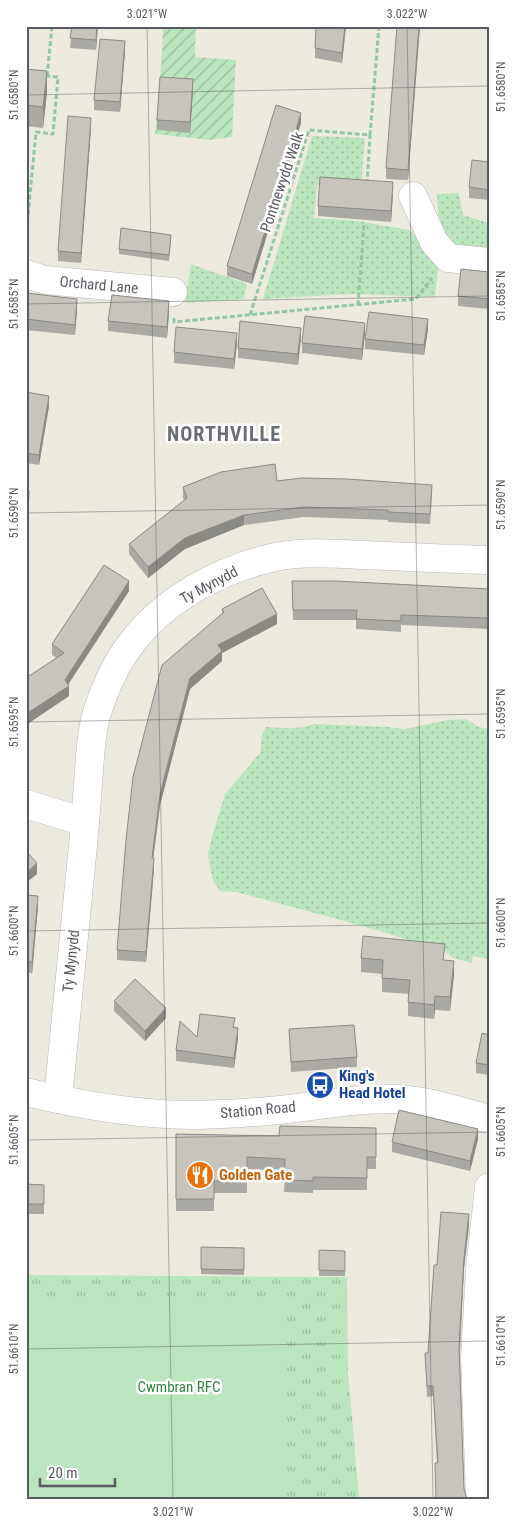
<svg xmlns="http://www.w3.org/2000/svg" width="515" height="1525" font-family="'Roboto Condensed',sans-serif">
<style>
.grass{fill:url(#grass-dots)}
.park{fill:url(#park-tufts)}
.garden{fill:url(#garden-furrows)}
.pitch{fill:#bbe5be}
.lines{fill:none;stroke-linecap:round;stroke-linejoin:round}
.minor-casing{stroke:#b7b9bf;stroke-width:29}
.tertiary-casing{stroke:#b7b9bf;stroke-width:29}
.path{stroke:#94c6a6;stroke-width:3;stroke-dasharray:5 2.5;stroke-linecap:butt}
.minor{stroke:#fff;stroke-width:28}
.tertiary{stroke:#fff;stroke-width:28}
.wall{fill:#aba9a3}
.shaded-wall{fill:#8b8984}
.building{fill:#c7c4bd;stroke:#8b8984}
.ticks{fill:none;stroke:#585b61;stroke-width:1;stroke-opacity:0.45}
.labels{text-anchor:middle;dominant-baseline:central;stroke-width:5;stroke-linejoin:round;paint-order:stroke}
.street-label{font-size:15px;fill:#585b61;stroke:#fff}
.transit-label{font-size:15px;font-weight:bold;fill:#164399;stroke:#fff;text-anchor:start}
.food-label{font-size:15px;font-weight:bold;fill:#c56008;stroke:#fff;text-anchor:start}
.park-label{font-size:15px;fill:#33853e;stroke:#fff}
.district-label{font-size:20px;font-weight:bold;letter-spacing:1px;fill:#696d73;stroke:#fff}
.neatline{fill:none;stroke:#585b61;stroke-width:2}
.ticks-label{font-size:12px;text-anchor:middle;fill:#585b61}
</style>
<defs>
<pattern id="grass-dots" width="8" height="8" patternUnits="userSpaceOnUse" patternTransform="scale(1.25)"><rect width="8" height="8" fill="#bbe5be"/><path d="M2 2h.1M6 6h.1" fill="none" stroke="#9bbd9e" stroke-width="1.8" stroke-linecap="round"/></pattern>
<pattern id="park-tufts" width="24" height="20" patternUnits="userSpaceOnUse" patternTransform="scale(1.25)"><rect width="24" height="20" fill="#bbe5be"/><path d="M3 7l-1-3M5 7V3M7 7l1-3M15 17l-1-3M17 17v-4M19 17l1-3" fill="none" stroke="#9bbd9e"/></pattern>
<pattern id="garden-furrows" width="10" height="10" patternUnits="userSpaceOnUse" patternTransform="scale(1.25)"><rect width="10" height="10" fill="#bbe5be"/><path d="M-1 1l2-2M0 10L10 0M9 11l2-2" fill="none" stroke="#9bbd9e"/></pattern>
</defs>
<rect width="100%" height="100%" fill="#eceadf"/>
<g class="grass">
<polygon points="312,136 365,138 361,187 317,185 314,218 358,221 409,230 439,259 435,297 352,294 263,299"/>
<polygon points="459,193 463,215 489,223 489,252 453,250 440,241 437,194"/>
<polygon points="191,264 247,284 244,299 185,303"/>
<path d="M466 719 479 727 489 729V959L473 956 472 963 453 958 440 947 424 945 363 926 236 892 220 891 213 881 210 867 208 853 212 837 225 794 260 753 262 735 266 727C281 728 299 730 314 724L388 727 405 729 447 720Z"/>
</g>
<polygon class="park" points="26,1275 347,1277 348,1371 359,1499 26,1499"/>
<polygon class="garden" points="163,26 196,26 195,57 236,60 232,137 209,140 155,134 162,55"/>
<polygon class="pitch" points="282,1296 284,1499 26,1499 26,1298"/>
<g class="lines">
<g class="minor-casing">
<g id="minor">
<polyline points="413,196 434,242 448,258 489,262"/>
<polyline points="26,274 45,280 173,292"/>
<polyline points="26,804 85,822"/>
<path d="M58 1099C65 1021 73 943 81 865 84 838 86 811 88 784 90 762 90 738 96 716 104 690 116 662 134 640 165 600 218 571 267 559 298 550 333 554 365 555 406 557 447 559 489 560"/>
<polyline points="480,1499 475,1357 480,1269 489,1187"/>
</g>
</g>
<g class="tertiary-casing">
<path id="tertiary" d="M26 1092C80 1105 140 1115 195 1115 216 1114 236 1114 256 1112 303 1109 349 1098 396 1099 427 1100 459 1111 489 1119"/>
</g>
<g class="path">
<polyline points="47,76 52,26"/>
<polyline points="367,184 370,135"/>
<polyline points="26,237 36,132 53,134 58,77 47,76"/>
<polyline points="358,305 364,225"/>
<polyline points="250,315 309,130 370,135 379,26"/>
<polyline points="174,318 174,322 416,299 432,278"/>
</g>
<use href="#minor" class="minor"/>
<use href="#tertiary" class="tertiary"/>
</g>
<g class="wall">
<polygon points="72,26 98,26 96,50 70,48"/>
<polygon points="346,26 342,63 315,58 315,48"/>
<polygon points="420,26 408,180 386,179 386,168"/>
<polygon points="125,51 120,112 94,110 94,100"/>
<polygon points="26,69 47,92 43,128 26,126"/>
<polygon points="193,90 190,133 157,130 157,120"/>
<polygon points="301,123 252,284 227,276 227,266"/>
<polygon points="91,128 81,263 58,261 58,251"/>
<polygon points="489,162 489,200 469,198 469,187"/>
<polygon points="393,193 391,222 318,216 318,206"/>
<polygon points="171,240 169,261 119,254 119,249"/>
<polygon points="489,272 489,309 458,306 458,296"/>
<polygon points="26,293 77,309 75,335 26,330"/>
<polygon points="169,312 167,338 108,331 108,321"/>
<polygon points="428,329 424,355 365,349 365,339"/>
<polygon points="365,333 362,360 302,353 302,343"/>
<polygon points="301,338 298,365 238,358 238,348"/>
<polygon points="237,343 234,369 174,363 174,352"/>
<polygon points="26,392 49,406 39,465 26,463"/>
<polygon points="277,481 432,495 430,524 388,522 388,520 304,517 244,525 185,549 148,578 129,554 129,544 184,501 183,497 183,487"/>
<polygon points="26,491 29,491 28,527 26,526"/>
<polygon points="292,581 489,589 489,629 401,625 401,632 356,629 356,620 293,620"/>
<polygon points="129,591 68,685 69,696 26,725 26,678 57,658 52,655 52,644"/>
<polygon points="222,609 277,624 222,653 222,661 190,689 160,805 153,858 154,869 146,962 117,960 117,950 133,777 222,614"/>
<polygon points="26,895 38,906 32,974 26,970"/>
<polygon points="361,958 444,960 454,975 450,1011 435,1010 434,1019 408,1016 408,994 382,992 382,974 361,972"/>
<polygon points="114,1001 166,1018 145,1041 114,1011"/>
<polygon points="235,1027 238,1038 234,1068 176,1061 176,1050 197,1037"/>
<polygon points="289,1029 357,1057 357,1067 291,1072"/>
<polygon points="489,1035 489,1075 476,1073 476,1063"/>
<polygon points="376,1128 376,1169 367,1169 367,1190 313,1190 313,1193 284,1192 285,1171 247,1169 247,1193 214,1193 214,1211 176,1211 176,1134 279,1136"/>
<polygon points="478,1139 470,1171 392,1152 392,1142"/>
<polygon points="26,1184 44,1185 44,1214 26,1214"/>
<polygon points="469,1225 464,1268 460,1354 464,1489 437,1463 433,1396 427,1397 425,1353 428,1353 437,1265"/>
<polygon points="201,1247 244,1248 244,1275 201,1274"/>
<polygon points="319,1250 345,1251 345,1276 319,1276"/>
</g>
<g class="shaded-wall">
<polygon points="97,26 98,26 96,50 96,40"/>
<polygon points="345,26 346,26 342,63 342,53"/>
<polygon points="419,26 420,26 408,180 408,170"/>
<polygon points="125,41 125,51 120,112 120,102"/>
<polygon points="47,71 47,92 43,128 43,107"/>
<polygon points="193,79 193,90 190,133 190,122"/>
<polygon points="301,113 301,123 252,284 252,274"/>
<polygon points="91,118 91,128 81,263 81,253"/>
<polygon points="393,182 393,193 391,222 391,211"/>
<polygon points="77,299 77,309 75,335 75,325"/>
<polygon points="169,301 169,312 167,338 167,327"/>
<polygon points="428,319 428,329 424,355 424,345"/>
<polygon points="365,323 365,333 362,360 362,349"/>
<polygon points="301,328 301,338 298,365 298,354"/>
<polygon points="237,333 237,343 234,369 234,359"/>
<polygon points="49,396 49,406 39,465 39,455"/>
<polygon points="244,515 244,525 185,549 148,578 148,567 185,538"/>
<polygon points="129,581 129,591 65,689 69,686 69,696 26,725 26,714 65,680"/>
<polygon points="277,614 277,624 222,653 222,661 190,689 160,805 152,868 152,858 160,794 190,678 218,645"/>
<polygon points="154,858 154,869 146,962 146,952"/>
<polygon points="37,863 37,874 26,883 26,873"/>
<polygon points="38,896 38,906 32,974 32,963"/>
<polygon points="454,961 454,975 450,1011 450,997"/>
<polygon points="435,996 435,1010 434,1019 434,1005"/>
<polygon points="166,1008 166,1018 145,1041 145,1031"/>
<polygon points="238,1028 238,1038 234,1068 234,1058"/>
<polygon points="478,1129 478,1139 470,1171 470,1161"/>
<polygon points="469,1214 469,1225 464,1268 459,1358 464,1258"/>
</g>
<g class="building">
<polygon points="72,26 97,26 96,40 70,38"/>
<polygon points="316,26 345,26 342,53 315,48"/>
<polygon points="397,26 419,26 408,170 386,168"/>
<polygon points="100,39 125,41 120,102 94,100"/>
<polygon points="26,69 47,71 43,107 26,105"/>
<polygon points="160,77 193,79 190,122 157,120"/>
<polygon points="276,105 301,113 252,274 227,266"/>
<polygon points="68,116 91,118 81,253 58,251"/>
<polygon points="472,160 489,162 489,190 469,187"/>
<polygon points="320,177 393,182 391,211 318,206"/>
<polygon points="121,228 171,235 169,255 119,249"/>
<polygon points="461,269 489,272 489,299 458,296"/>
<polygon points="26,293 77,299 75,325 26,319"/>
<polygon points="112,295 169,301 167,327 108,321"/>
<polygon points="369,312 428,319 424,345 365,339"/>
<polygon points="305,316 365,323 362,349 302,343"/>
<polygon points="240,321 301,328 298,354 238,348"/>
<polygon points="176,327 237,333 234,359 174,352"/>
<polygon points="26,392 49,396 39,455 26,453"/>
<polygon points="275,464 277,481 302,478 347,479 432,485 430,514 388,512 388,510 304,507 244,515 185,538 148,567 129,544 187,498 183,487 221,472"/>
<polygon points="26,491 29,491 28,516 26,516"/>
<polygon points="104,565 129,581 65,680 69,686 26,714 26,678 64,653 52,644"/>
<polygon points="292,581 336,581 489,589 489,618 401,615 401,621 356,619 357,610 293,610"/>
<polygon points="262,588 277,614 218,645 222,651 190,678 160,794 152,858 154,858 146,952 117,950 126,840 133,777 162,665 224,612 222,609"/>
<polygon points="26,851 37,863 26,873"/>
<polygon points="26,895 38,896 32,963 26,960"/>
<polygon points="363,936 445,944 443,960 454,961 450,997 435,996 434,1005 408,1002 410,980 382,978 383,960 361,958"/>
<polygon points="135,979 166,1008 145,1031 114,1001"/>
<polygon points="200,1014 235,1018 233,1027 238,1028 234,1058 176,1050 180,1021 197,1037"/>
<polygon points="354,1025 357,1057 291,1062 289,1029"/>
<polygon points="482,1033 489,1035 489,1065 476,1063"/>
<polygon points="399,1110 478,1129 470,1161 392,1142"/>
<polygon points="280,1126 376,1128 376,1157 367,1157 367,1178 313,1177 313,1181 284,1180 285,1159 247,1157 247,1181 214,1181 214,1199 176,1199 176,1134 279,1136"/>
<polygon points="26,1184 44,1185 44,1204 26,1204"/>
<polygon points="441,1212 469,1214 464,1258 459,1347 464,1489 467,1499 436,1499 435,1463 438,1463 433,1386 427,1386 425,1353 428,1353 434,1265 437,1265"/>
<polygon points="201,1247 244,1248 244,1270 201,1269"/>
<polygon points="319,1250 345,1251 345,1271 319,1270"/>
</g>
<path class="ticks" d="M147 26 173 1499M407 26 433 1499M26 95 489 86M26 304 489 296M26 513 489 505M26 722 489 714M26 931 489 923M26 1140 489 1132M26 1349 489 1341"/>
<defs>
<g id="bus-disc" transform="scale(1.4375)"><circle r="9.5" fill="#1a4fb4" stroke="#fff"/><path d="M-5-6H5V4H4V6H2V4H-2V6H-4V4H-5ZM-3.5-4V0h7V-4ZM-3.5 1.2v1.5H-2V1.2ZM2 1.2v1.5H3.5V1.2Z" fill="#fff"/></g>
<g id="restaurant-disc" transform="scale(1.4375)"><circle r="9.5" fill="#e8710a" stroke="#fff"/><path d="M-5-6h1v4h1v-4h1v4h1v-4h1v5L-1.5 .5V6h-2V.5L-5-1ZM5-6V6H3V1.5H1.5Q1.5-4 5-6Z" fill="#fff"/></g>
</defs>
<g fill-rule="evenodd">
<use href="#bus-disc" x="320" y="1085"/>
<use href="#restaurant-disc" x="200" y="1175"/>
</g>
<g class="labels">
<g class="street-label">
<text transform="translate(282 182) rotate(-71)">Pontnewydd Walk</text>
<text transform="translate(99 285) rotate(5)">Orchard Lane</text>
<text transform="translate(209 585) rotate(-28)">Ty Mynydd</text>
<text transform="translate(71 961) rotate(-84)">Ty Mynydd</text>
<text transform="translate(258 1110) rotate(-5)">Station Road</text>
</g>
<g class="transit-label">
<text x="339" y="1076">King's<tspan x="339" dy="17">Head Hotel</tspan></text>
</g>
<g class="food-label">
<text x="219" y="1175">Golden Gate</text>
</g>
<g class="park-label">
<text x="179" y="1387">Cwmbran RFC</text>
</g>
<g class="district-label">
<text x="224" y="434">NORTHVILLE</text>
</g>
</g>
<rect width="515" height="1525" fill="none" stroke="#ffffff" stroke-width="55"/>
<path d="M40 1478v8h75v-8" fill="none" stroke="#585b61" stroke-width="2.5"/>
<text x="48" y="1478" font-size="15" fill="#585b61" stroke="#ffffff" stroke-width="4" paint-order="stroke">20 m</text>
<rect x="28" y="28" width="460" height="1470" class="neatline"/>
<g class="ticks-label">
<text x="147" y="18">3.021°W</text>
<text x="407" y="18">3.022°W</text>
<text transform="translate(501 87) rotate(-90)" y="4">51.6580°N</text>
<text transform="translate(14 95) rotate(-90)" y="4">51.6580°N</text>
<text transform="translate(501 296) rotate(-90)" y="4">51.6585°N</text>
<text transform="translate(14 304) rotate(-90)" y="4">51.6585°N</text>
<text transform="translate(501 505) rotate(-90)" y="4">51.6590°N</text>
<text transform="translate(14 513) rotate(-90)" y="4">51.6590°N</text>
<text transform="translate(501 714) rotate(-90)" y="4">51.6595°N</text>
<text transform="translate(14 722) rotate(-90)" y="4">51.6595°N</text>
<text transform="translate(501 923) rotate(-90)" y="4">51.6600°N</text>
<text transform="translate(14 931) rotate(-90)" y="4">51.6600°N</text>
<text transform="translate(501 1132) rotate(-90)" y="4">51.6605°N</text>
<text transform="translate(14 1140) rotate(-90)" y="4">51.6605°N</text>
<text transform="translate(501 1341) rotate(-90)" y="4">51.6610°N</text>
<text transform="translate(14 1349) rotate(-90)" y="4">51.6610°N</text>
<text x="173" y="1516">3.021°W</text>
<text x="433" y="1516">3.022°W</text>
</g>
</svg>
